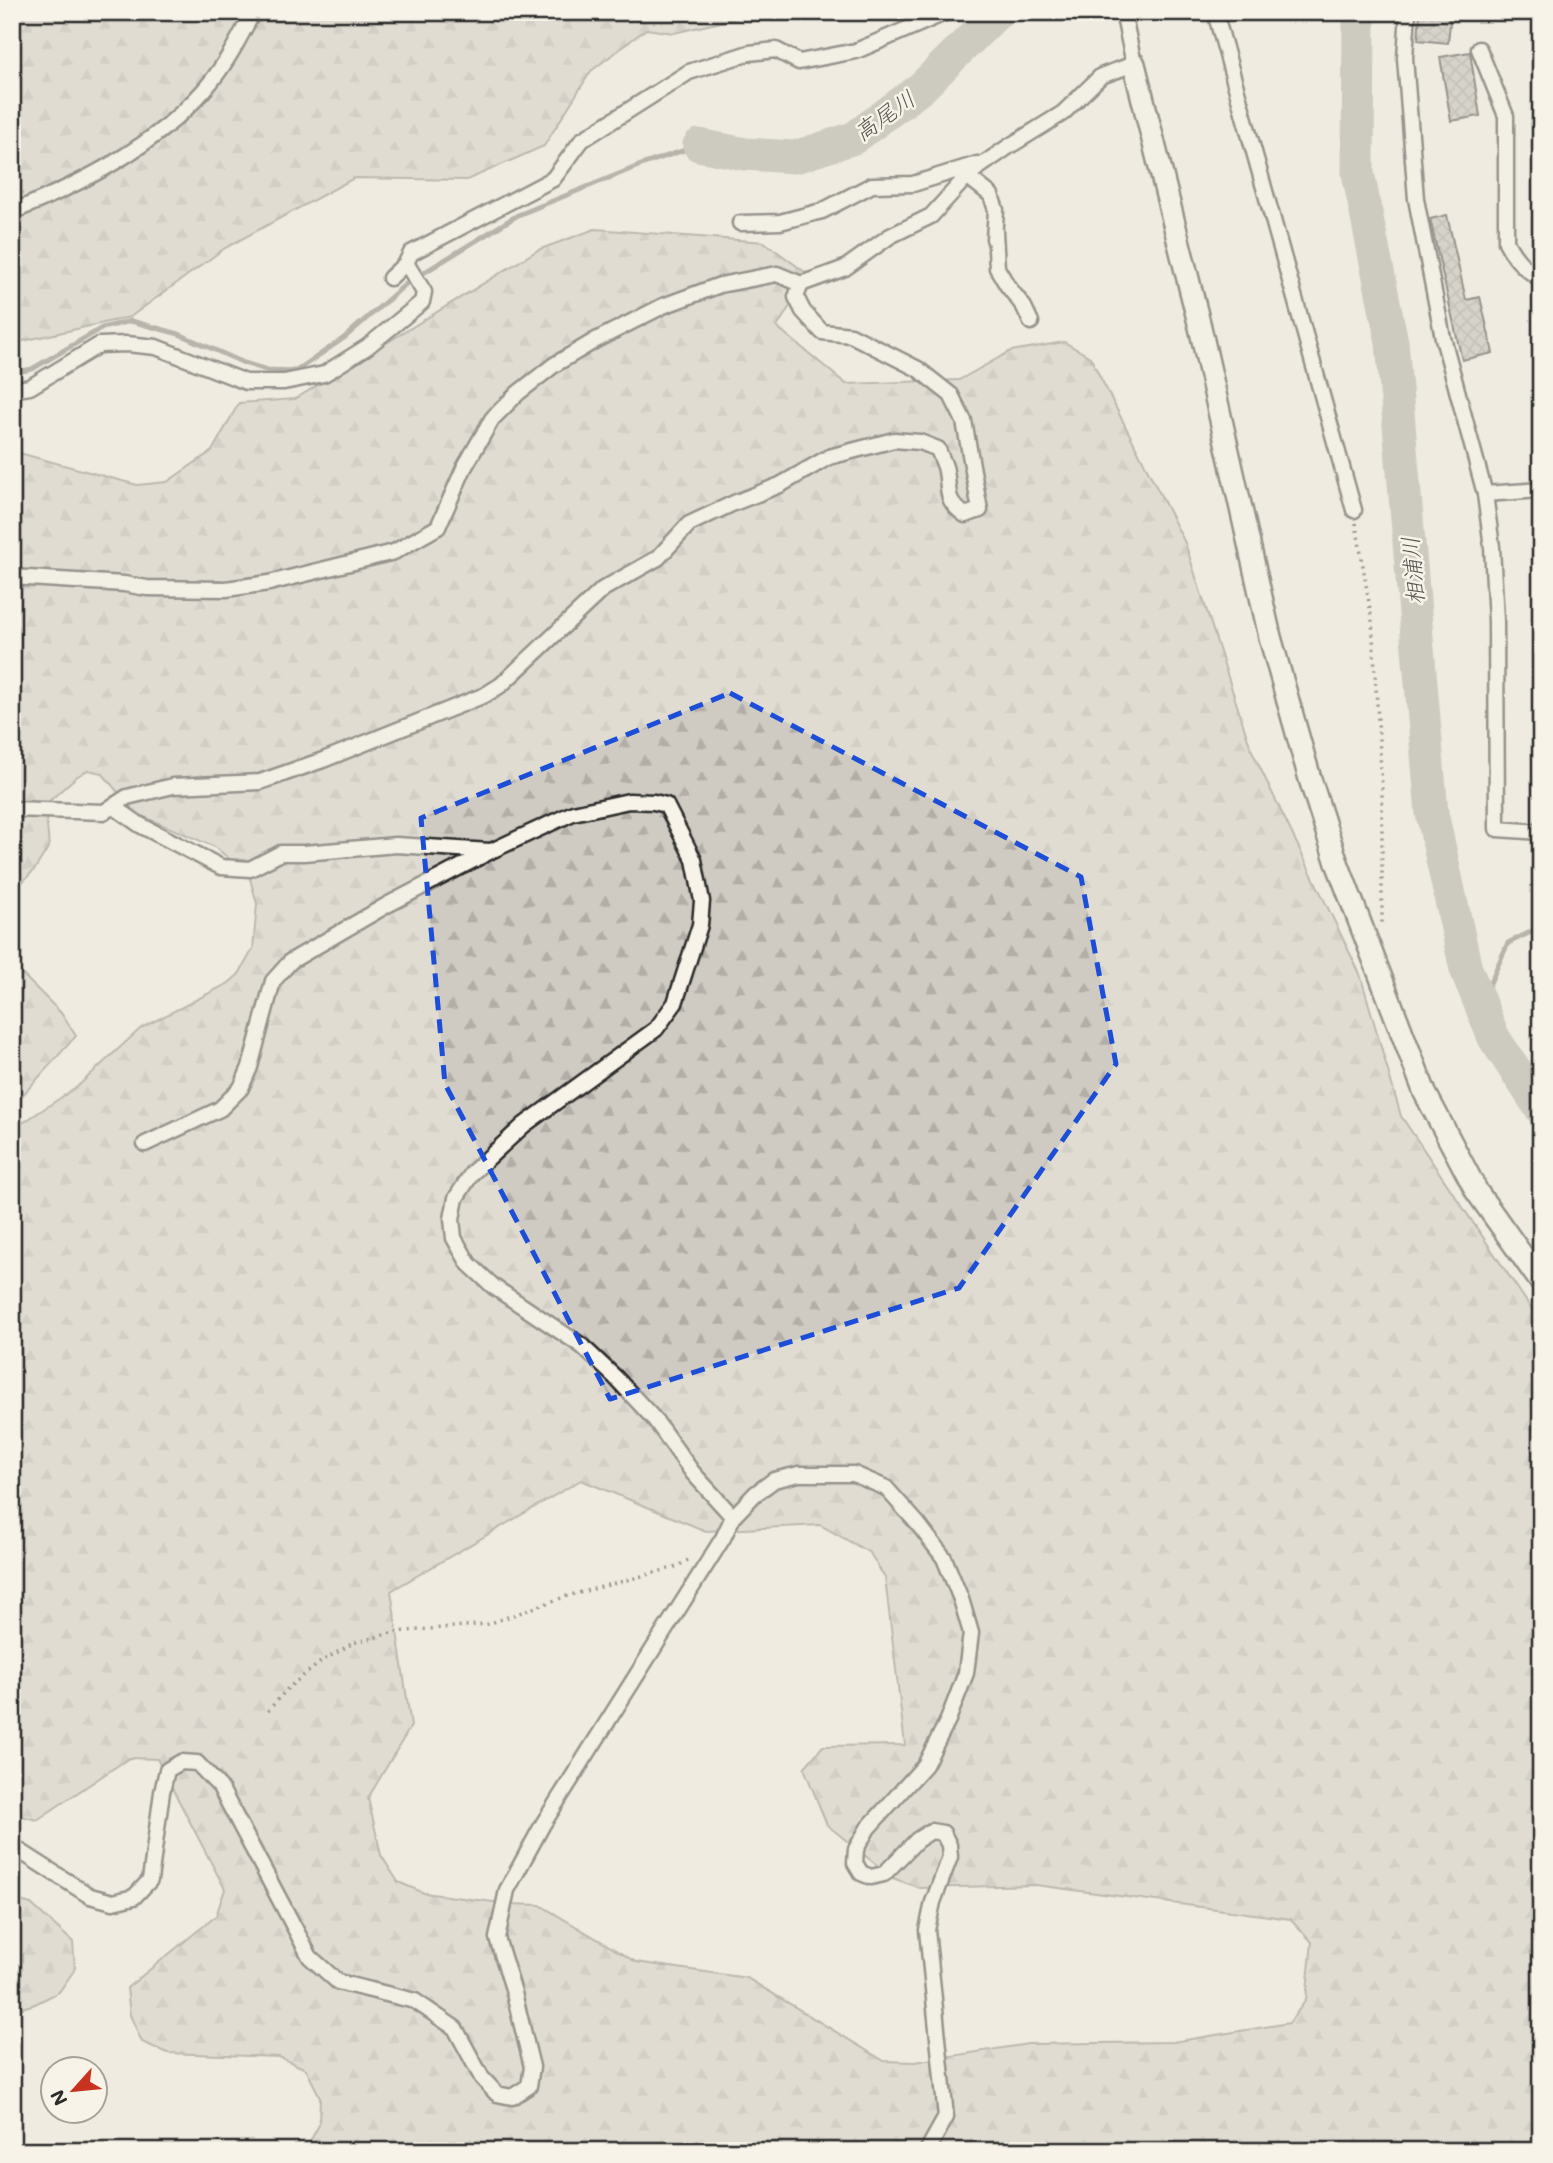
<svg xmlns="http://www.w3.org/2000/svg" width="1553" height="2163" font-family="Mali,'Klee One',sans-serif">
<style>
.forest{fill:url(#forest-firs);stroke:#7d7b76;stroke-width:2;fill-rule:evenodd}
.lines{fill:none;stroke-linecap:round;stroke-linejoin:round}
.stream{stroke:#74726e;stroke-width:5}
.river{stroke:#a4a29a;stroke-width:33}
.building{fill:url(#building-cross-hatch);stroke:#2b2b2b;stroke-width:2}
.street-casing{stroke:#2b2b2b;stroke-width:19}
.secondary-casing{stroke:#2b2b2b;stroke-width:26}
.path{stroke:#2b2b2b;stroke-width:3.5;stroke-dasharray:2 5;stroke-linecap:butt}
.street{stroke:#f7f3e8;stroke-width:14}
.secondary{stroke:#f7f3e8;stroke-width:21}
.marked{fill:none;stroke:#1d4ed8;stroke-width:5;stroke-dasharray:14 9;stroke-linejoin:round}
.labels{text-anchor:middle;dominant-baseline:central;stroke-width:5;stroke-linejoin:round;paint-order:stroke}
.water-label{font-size:23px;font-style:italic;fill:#555552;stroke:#f7f3e8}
</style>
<defs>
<pattern id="forest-firs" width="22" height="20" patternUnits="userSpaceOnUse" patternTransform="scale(1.75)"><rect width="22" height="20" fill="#cfcbc2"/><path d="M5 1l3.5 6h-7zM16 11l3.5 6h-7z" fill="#b2aea7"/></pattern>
<pattern id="building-cross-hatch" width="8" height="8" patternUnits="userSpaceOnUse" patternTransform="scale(1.75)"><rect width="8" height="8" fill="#b8b5ae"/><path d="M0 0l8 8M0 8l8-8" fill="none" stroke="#96938e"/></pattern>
</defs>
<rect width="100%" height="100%" fill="#efebe0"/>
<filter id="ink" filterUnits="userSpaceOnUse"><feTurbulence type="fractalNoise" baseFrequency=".0143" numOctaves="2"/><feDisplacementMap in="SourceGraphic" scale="14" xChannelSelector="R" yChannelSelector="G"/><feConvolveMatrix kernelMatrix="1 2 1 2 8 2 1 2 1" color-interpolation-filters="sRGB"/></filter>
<g filter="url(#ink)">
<g class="forest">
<polygon points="12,12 763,12 674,33 646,29 591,71 544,146 467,180 354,178 225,248 130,317 14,343 12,343"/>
<path d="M595 229 764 242 809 275 777 327 846 384 959 380 1011 351 1064 342 1090 357 1185 543 1251 749 1360 974 1401 1116 1541 1323V2151H305L319 2125 320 2097 306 2069 279 2057 167 2053 142 2042 130 2015 127 1988 216 1916 225 1889 157 1759 129 1758 37 1820 12 1814V1130L77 1087 141 1028 229 983 239 974 253 949 257 904 249 875 215 847 135 813 102 773 88 770 76 777 45 805 49 846 35 869 12 893V451L137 485 167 482 212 451 239 403 295 399 538 250ZM581 1480 706 1531 820 1525 870 1553 885 1578 905 1745 823 1746 804 1768 827 1825 893 1878 920 1888 1036 1885 1291 1919 1312 1942 1306 2000 1289 2023 1173 2042 1028 2044 915 2062 884 2061 747 1978 636 1962 540 1905 509 1904 424 1893 398 1882 381 1855 368 1798 411 1726 391 1591Z"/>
<polygon points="12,964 61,1013 76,1036 22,1096 12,1090"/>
<polygon points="12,1899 31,1904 73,1942 75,1969 59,1992 35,2004 12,2011"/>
</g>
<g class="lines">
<g class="stream">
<polyline points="12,373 32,369 102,328 131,321 179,334 244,363 267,370 296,371 344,338 407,283 518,215 641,165 699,145"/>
<polyline points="1480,1005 1508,943 1541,927"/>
</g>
<g class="river">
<polyline points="1359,12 1358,173 1392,342 1432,813 1466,969 1494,1038 1541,1109"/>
<polyline points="699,145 745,154 795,157 854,138 921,88 998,12"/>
</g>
</g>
<g class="building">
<polygon points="1420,12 1451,12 1448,43 1418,40"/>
<polygon points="1470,52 1480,116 1451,121 1440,57"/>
<polygon points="1447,215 1466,300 1480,297 1493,353 1462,360 1430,219"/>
</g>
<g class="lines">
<g class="street-casing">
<g id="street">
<polyline points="1215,12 1354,510"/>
<polyline points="1408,12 1405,58 1416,199 1443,338 1485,494 1492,547 1496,621 1497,829 1540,832 1541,828"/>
<path d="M1479 49 1506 116V242C1515 259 1524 269 1541 279"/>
<polyline points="967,176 991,195 996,210 994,239"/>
<path d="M12 212C83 183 154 147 205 89 225 66 239 39 253 12"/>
<polyline points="740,223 780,222 822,211 872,185 913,184 977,164"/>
<polyline points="995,231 997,268 1007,285 1024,307 1031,322"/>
<polyline points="390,278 406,263 411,253 553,179 582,140 689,72 749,53 776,50 799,62 856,51 947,12"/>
<polyline points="12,390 30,387 99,345 127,344 156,347 246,382 284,382 324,374 367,347 422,302 424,292 406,263"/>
<polyline points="1485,494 1541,490"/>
<polyline points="12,577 124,584 147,588 226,589 269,583 394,552 438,527 464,468 492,419 518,393 554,365 596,340 663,306 720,285 777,274 801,284 845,268 890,236 931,216 969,174 1008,147 1063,113 1101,76 1134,64 1123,12"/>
<polyline points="113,806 140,825 221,867 250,869 281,853 304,853 396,845 490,851"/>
<path d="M12 809 104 812 127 797 173 786 260 782 323 760 485 695 501 685 603 589 658 558 689 524 734 503 780 485 829 457 894 440 920 442 938 449C940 456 945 464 946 471 950 493 944 499 965 515L980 510 964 421 951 395 918 369 851 335 822 332 803 311 796 297 801 284"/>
<polyline points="145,1144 220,1109 241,1088 250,1067 273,981 291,961 387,905 491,851 573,813 629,801 654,802 666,805 694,860 702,901 700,925 675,1003 656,1029 524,1125 472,1173 456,1198 452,1219 454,1238 469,1264 494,1287 582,1346 615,1377 655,1420 693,1473 733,1517"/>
<polyline points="12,1846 90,1896 113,1902 134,1897 150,1880 162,1792 167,1770 181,1762 197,1763 220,1787 310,1957 338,1982 415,2001 455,2028 482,2078 497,2094 512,2097 529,2086 532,2067 513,1989 497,1938 507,1890 543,1824 723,1538 733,1517 755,1494 774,1480 799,1474 854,1474 886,1488 918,1524 944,1558 961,1599 971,1633 966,1673 948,1720 925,1765 868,1828 856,1849 855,1863 861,1873 871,1877 884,1874 917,1840 931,1831 943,1833 949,1845 950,1857 933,1902 927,1930 946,2117 927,2151"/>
</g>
</g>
<g class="secondary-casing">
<polyline id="secondary" points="1134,64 1200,327 1270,637 1310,779 1336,860 1425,1093 1477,1192 1541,1282"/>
</g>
<g class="path">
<polyline points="1356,523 1372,621 1382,787 1382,923"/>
<polyline points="268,1711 288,1688 322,1661 353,1643 395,1632 488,1624 567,1596 676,1567 690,1559"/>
</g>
<use href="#street" class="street"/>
<use href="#secondary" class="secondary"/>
</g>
</g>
<path d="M0 0H1553V2163H0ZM730 693 1081 877 1116 1064 959 1288 610 1399 445 1084 421 818Z" fill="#efebe0" fill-opacity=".55" fill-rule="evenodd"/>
<path class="marked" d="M730 693 1081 877 1116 1064 959 1288 610 1399 445 1084 421 818Z"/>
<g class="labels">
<g class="water-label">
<text transform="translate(884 115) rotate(-35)">高尾川</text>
<text transform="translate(1412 571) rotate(-95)">相浦川</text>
</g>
</g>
<rect width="1553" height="2163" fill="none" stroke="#f7f3e8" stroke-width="42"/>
<rect x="21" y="21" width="1511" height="2121" fill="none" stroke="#2b2b2b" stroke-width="2.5" filter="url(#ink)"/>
<g transform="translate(74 2090) rotate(243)"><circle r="33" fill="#f7f3e8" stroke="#a5a39c" stroke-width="2"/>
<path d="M0-5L12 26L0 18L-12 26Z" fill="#c8321e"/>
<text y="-10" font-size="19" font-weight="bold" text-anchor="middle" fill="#2b2b2b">N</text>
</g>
</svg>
